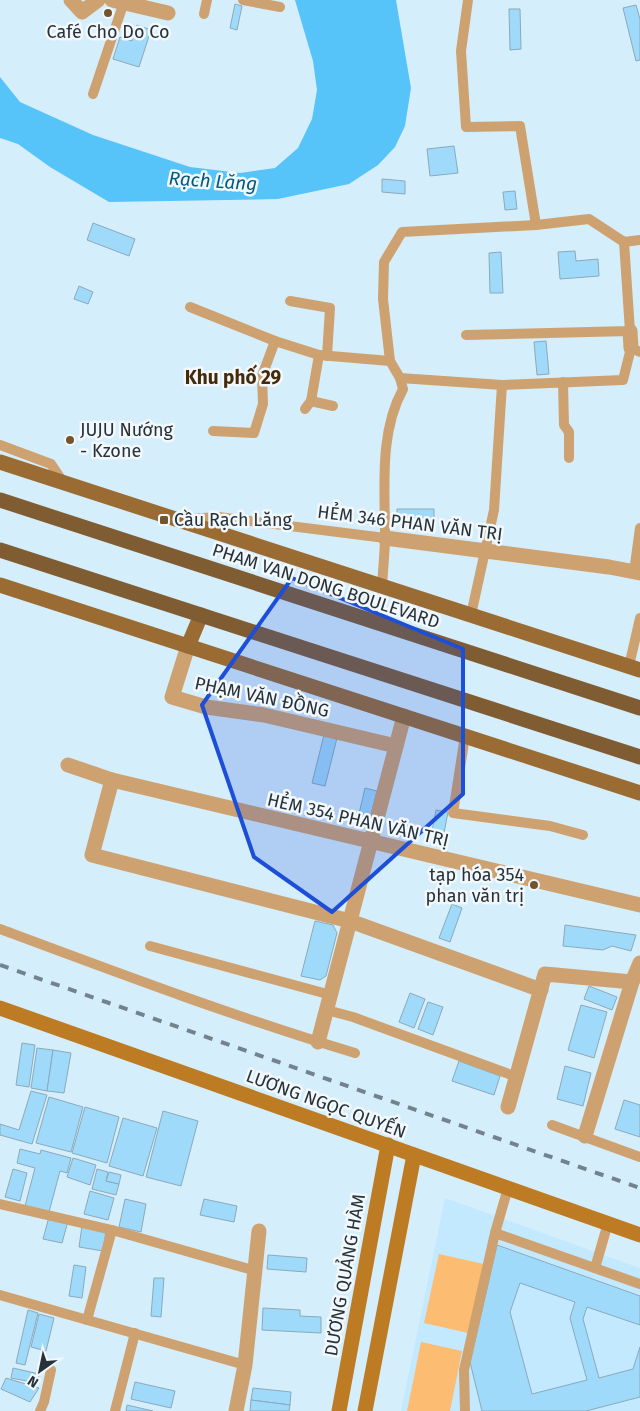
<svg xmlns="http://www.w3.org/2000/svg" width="640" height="1411" font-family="'Fira Sans',sans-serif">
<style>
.built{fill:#c2e9ff}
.green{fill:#fcbc72}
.water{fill:#56c3f9}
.building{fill:#a0dafb;stroke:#8ba9b9;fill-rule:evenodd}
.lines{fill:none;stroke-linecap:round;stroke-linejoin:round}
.lane{stroke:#cea270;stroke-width:10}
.street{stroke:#cea270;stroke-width:15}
.secondary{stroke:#bd7c24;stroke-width:15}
.primary{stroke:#9a6b32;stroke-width:15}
.highway{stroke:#7f5c32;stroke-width:15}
.rail{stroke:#72838d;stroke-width:4;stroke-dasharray:9 9;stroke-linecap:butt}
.marked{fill:#1d4ed8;fill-opacity:0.2;stroke:#1d4ed8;stroke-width:4;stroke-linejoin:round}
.poi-dot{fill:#75532b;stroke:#f2f8fc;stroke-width:2}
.labels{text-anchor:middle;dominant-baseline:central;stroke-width:5;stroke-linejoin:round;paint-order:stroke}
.poi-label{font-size:18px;fill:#263239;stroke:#f2f8fc;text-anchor:start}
.street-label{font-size:18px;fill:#263239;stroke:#f2f8fc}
.water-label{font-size:19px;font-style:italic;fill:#005b7f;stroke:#f2f8fc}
.neighbourhood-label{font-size:19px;font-weight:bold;fill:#442a08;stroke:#f2f8fc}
</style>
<rect width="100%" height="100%" fill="#d5eefc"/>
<polygon class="built" points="445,1198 640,1268 640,1411 401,1411"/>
<g class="green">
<polygon points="439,1254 484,1264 468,1333 424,1323"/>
<polygon points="421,1342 462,1351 450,1411 407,1411"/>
</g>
<polygon class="water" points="295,0 396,0 411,88 405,126 395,147 378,165 349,184 278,199 109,202 50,167 18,144 0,138 0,77 20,102 93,135 190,167 240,173 275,168 298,148 312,119 317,90 313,61"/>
<g class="building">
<polygon points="235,4 242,6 237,30 230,28"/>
<polygon points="636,5 640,19 640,60 636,61 623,8"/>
<polygon points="509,9 520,9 521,49 510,50"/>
<polygon points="137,25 151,30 139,67 113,59 120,37 132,41"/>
<polygon points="454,146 458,173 430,176 427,149"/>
<polygon points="382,179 405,181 405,194 382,192"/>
<polygon points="515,191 517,209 505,210 503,192"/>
<polygon points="93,223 135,239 129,256 87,240"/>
<polygon points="575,251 576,261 598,259 599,276 560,279 558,252"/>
<polygon points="501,252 503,293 490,293 489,253"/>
<polygon points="79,286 93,292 88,304 74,299"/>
<polygon points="546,341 549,374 537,375 534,342"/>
<polygon points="397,509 434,509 434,518 397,517"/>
<polygon points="324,735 337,738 325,786 312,783"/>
<polygon points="365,788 377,791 370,821 358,818"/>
<polygon points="436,810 448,812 444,833 432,831"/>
<polygon points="452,904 462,908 450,942 439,938"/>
<polygon points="315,921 333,925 337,933 326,976 320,980 301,976"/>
<polygon points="565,925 636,935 631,951 612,946 603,950 563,946"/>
<polygon points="589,986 617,997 612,1010 584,999"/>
<polygon points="410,993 425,999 414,1028 399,1022"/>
<polygon points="428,1002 443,1007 433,1035 418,1029"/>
<polygon points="581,1005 607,1012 594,1058 568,1050"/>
<polygon points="22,1043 35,1045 29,1087 16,1085"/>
<polygon points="37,1048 53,1050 47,1091 31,1088"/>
<polygon points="53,1050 71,1053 64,1093 47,1091"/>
<polygon points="459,1061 500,1076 494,1095 452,1081"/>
<polygon points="565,1066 591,1073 583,1106 557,1099"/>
<polygon points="31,1091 47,1095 32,1144 0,1135 0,1124 19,1130"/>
<polygon points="49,1097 83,1107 71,1152 36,1143"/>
<polygon points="624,1100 640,1105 640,1137 615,1129"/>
<polygon points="85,1107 119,1117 107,1163 72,1153"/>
<polygon points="163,1111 198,1121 181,1186 146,1177"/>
<polygon points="123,1118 157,1128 143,1176 109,1166"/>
<polygon points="20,1149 40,1154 41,1150 71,1158 67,1173 60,1171 49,1212 25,1206 35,1168 17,1163"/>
<polygon points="73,1158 96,1165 90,1185 67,1177"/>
<polygon points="13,1169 27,1173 20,1201 5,1197"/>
<polygon points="97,1169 108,1172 106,1181 119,1184 116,1195 92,1189"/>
<polygon points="109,1172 121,1175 119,1184 106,1181"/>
<polygon points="90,1191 114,1198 108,1220 84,1214"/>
<polygon points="125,1199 146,1204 141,1232 119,1227"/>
<polygon points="204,1199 237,1206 234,1222 200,1215"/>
<polygon points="49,1217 68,1221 62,1243 43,1239"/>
<polygon points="82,1226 106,1230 103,1251 79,1247"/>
<path d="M497 1245 640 1296V1325L587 1307 583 1319 599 1378 633 1369 640 1347V1397L586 1411H482L470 1362ZM520 1283 575 1302 570 1318 587 1380 532 1394 510 1312Z"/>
<polygon points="268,1255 307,1258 306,1272 267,1269"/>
<polygon points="74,1265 86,1267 82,1298 69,1296"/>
<polygon points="154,1278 164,1278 161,1317 151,1316"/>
<polygon points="263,1308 300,1310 300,1316 321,1317 321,1333 262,1330"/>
<polygon points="28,1310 38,1313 25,1365 16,1363"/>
<polygon points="39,1314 54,1318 46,1351 31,1347"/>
<polygon points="13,1368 39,1374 37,1383 11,1378"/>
<polygon points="6,1378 39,1388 30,1402 1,1389"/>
<polygon points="135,1382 175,1391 171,1408 131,1399"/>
<polygon points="253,1388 291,1392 290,1405 251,1400"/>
<polygon points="251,1400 290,1405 289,1411 250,1411"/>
<polygon points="127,1405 153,1411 126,1411"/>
</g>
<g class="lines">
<g class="lane">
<polyline points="243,0 280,7"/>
<polyline points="468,0 461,51 466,127 520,126 536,225"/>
<polyline points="204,14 207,0"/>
<polyline points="93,94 124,2"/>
<polyline points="290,301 330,308 327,356"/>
<polyline points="190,307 275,341 319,355 390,361 400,378 502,385 623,380 631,348 640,352"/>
<polyline points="466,335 630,331 624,242"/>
<polyline points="390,361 383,299 384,262 402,232 536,225 589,219 624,242 640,240"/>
<polyline points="563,382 564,425 569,432 569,458"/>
<polyline points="311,401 333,406"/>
<polyline points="305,409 311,401 319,355"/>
<polyline points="213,431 254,433 263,404 262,376 275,341"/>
<polyline points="0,445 51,464 63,482"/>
<polyline points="185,519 219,517 385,538"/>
<polyline points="634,572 640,528"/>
<path d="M382 586C383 569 385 552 385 536 385 487 379 433 403 389L400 378"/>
<polyline points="471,615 494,510 502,385"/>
<polyline points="629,666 640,618"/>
<polyline points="465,736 453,813 550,826 583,835"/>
<path d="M0 929C118 973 235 1017 355 1053"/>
<polyline points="150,946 331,995"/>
<polyline points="327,1010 353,1017 517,1077"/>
<polyline points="552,1125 640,1157"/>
<polyline points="0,1204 112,1230 256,1271"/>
<polyline points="495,1233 640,1284"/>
<polyline points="595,1268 608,1223"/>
<polyline points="0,1295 245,1365"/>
<polyline points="87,1320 112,1230"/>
<polyline points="40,1411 44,1402 51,1370"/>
<polyline points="115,1411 135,1333"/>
<polyline points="465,1411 464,1370 495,1233 508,1188"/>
</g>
<g class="street">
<polyline points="71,0 82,12 98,0"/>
<polyline points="112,0 168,13"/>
<polyline points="630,331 631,348"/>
<polyline points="385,538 609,567 640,573"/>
<polyline points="188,646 172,697 206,707 264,715 396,746"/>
<polyline points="68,765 112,780 640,905"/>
<polyline points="112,780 92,855 350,921 541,990"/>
<polyline points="318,1042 404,716"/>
<polyline points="508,1107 545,974 632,982 640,963"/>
<polyline points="585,1136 632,982"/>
<polyline points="236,1411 245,1365 259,1231"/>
</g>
<g class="secondary">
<polyline points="0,1008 640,1235"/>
<polyline points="339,1411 388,1145"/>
<polyline points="365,1411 414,1155"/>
</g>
<g class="primary">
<polyline points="0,462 640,670"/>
<polyline points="0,585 640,793"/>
<polyline points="188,646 201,615"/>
</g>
<g class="highway">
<polyline points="0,500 640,708"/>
<polyline points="0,550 640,757"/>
</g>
<polyline class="rail" points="0,965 640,1188"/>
</g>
<path class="marked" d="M292 578 463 649V794L332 912 254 857 202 705Z"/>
<g class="poi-dot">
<circle cx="108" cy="13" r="5"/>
<circle cx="70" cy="440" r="5"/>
<rect x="159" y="515" width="10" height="10" rx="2.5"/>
<circle cx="534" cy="885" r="5"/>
</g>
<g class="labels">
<g class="poi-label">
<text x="108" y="32" text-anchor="middle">Café Cho Do Co</text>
<text x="80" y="430">JUJU Nướng<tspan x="80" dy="21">- Kzone</tspan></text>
<text x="174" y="520">Cầu Rạch Lăng</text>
<text x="524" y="875" text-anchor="end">tạp hóa 354<tspan x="524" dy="21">phan văn trị</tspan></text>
</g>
<g class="street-label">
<text transform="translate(410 523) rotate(7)">HẺM 346 PHAN VĂN TRỊ</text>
<text transform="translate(326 586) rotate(18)">PHAM VAN DONG BOULEVARD</text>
<text transform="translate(262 697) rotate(12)">PHẠM VĂN ĐỒNG</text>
<text transform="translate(358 820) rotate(13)">HẺM 354 PHAN VĂN TRỊ</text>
<text transform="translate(326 1104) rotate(20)">LƯƠNG NGỌC QUYẾN</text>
<text transform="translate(345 1275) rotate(-80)">DƯƠNG QUẢNG HÀM</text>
</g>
<g class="water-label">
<text transform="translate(213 181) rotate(4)">Rạch Lăng</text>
</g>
<g class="neighbourhood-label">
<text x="233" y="377">Khu phố 29</text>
</g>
</g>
<g transform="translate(40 1371) rotate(213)" stroke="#f2f8fc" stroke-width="4" paint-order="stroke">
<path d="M0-4L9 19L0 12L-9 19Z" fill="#263239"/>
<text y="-8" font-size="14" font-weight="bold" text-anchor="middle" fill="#263239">N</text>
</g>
</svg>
